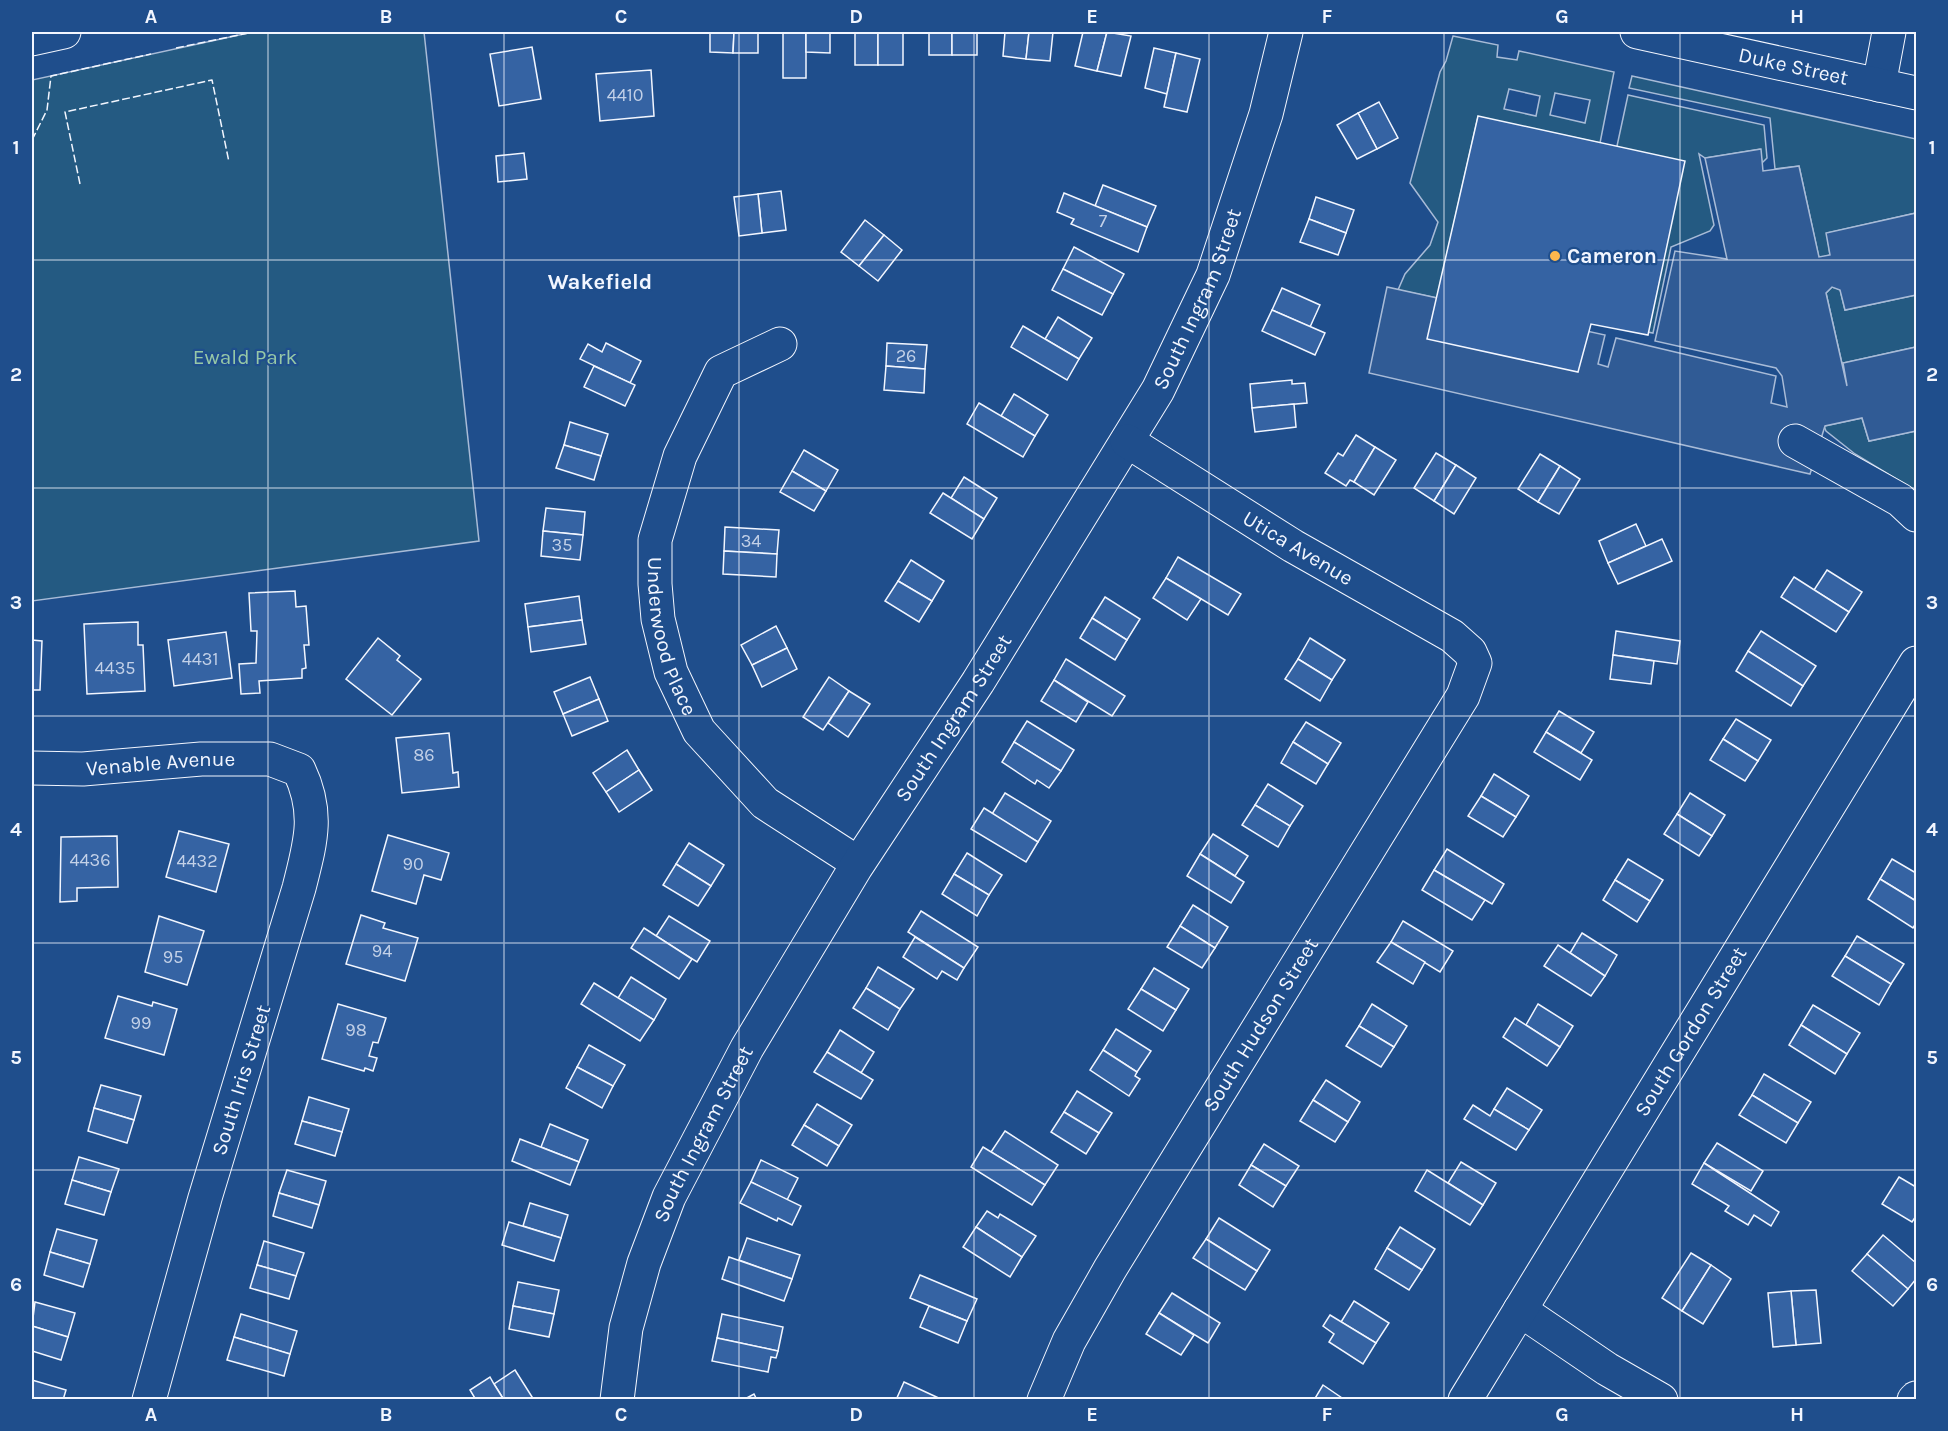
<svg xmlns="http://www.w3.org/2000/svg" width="1948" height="1431" font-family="Karla,sans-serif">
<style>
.green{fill:#245a82;stroke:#a8bbd7;stroke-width:1.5;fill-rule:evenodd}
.parking{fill:#305b95;stroke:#a8bbd7;stroke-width:1.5}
.building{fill:#3563a3;stroke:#f2f6ff;stroke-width:1.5}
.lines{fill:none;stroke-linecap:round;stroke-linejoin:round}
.minor-casing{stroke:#f2f6ff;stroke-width:35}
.major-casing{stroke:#f2f6ff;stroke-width:35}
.minor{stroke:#1f4e8c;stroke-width:33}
.major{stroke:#1f4e8c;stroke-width:33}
.fence{stroke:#f2f6ff;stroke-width:1.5;stroke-dasharray:8 3;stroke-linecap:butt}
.grid{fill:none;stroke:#f2f6ff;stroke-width:1.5;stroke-opacity:0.55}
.poi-dot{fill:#ffb74d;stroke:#1f4e8c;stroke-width:2}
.labels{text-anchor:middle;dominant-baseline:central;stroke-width:4.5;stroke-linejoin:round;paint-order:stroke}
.number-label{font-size:18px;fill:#c3d1e8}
.street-label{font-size:21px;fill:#f2f6ff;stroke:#1f4e8c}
.poi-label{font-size:21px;font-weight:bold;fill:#f2f6ff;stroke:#1f4e8c;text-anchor:start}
.park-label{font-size:21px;fill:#97c8a6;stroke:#1f4e8c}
.neighbourhood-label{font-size:22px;font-weight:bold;fill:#f2f6ff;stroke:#1f4e8c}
.neatline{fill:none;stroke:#f2f6ff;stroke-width:2}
.grid-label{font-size:20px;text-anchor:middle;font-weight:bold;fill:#f2f6ff}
</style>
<rect width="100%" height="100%" fill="#1f4e8c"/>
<g class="green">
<polygon points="253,32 424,32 479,541 32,601 32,80"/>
<path d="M1453 36 1498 45 1497 57 1517 60 1519 51 1614 72 1600 143 1478 117 1437 298 1398 290 1405 274 1430 245 1438 222 1410 183 1440 72 1446 61ZM1509 89 1540 96 1536 116 1504 109ZM1555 93 1590 100 1585 123 1550 115Z"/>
<polygon points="1632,76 1916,139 1916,213 1827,233 1830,255 1819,258 1799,166 1775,169 1770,118 1629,88"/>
<polygon points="1628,95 1764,125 1767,158 1762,163 1760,149 1705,158 1699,154 1714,225 1710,231 1671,247 1653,333 1648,332 1617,146"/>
<polygon points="1832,287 1840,289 1845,310 1916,295 1916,347 1843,363 1847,386 1826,293"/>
<polygon points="1862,418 1869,441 1916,431 1916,491 1855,454 1826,431 1824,426"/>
</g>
<polygon class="parking" points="1761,149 1763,171 1799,166 1819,257 1830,255 1826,233 1916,213 1916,295 1845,310 1840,290 1832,287 1826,293 1847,386 1843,363 1916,347 1916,431 1869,441 1862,418 1825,426 1810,474 1369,373 1387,287 1605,335 1598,364 1608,367 1616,338 1776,376 1771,403 1787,407 1782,376 1776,368 1655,341 1675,251 1727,259 1705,158"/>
<g class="building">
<polygon points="710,32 734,32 733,53 710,52"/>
<polygon points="734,32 758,32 758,53 733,53"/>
<rect x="783" y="32" width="23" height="46"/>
<polygon points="806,32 830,32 830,53 806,52"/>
<rect x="855" y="32" width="23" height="33"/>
<rect x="878" y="32" width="25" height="33"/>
<rect x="929" y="32" width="23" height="23"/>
<rect x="952" y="32" width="25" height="23"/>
<polygon points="1005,32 1029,32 1026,59 1003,56"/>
<polygon points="1029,32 1053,32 1050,61 1026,59"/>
<polygon points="1083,32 1107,32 1097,71 1075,66"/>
<polygon points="1107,32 1131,36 1121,76 1097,71"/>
<polygon points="532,47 541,99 499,106 490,54"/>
<polygon points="1154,48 1176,53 1167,94 1145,88"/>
<polygon points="1176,53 1200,59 1187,112 1164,107"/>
<polygon points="651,70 654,116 600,121 596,74"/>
<polygon points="1379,102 1398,138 1377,149 1358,113"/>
<polygon points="1358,113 1377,149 1357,159 1337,125"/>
<polygon points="1478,116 1685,161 1648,335 1591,324 1578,372 1427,339"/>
<polygon points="524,153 527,179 498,182 496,156"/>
<polygon points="1103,185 1156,206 1147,227 1095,206"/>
<polygon points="781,191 786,230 762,233 758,194"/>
<polygon points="1064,193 1147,227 1138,252 1071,224 1074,219 1057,212"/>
<polygon points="758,194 762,233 739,236 734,197"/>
<polygon points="1316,197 1354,210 1346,233 1309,219"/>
<polygon points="1309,219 1346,233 1338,255 1300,242"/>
<polygon points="865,220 884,235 859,266 841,252"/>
<polygon points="884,235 902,250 878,281 859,266"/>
<polygon points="1074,247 1124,274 1113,294 1063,269"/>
<polygon points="1063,269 1113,294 1102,315 1052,290"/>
<polygon points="1282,288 1320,305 1310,327 1272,310"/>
<polygon points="1272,310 1325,333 1315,355 1262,331"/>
<polygon points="1058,317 1092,338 1079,359 1045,339"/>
<polygon points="1023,326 1079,359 1067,380 1011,347"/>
<polygon points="606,343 641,361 630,383 580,359 588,344 602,352"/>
<polygon points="887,343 927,345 925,369 886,366"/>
<polygon points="594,366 635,385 625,406 584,387"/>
<polygon points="886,366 925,369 924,393 884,390"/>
<polygon points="1292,380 1292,384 1305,383 1307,403 1252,408 1250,384"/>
<polygon points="1014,394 1048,415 1035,436 1001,416"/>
<polygon points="979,403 1035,436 1023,457 967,424"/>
<polygon points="1294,404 1296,427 1255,432 1252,408"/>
<polygon points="570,422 608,434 601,456 564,445"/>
<polygon points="1356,435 1375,447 1354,482 1350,480 1346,486 1325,473 1338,453 1343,456"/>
<polygon points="564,445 601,456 594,480 556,468"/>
<polygon points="1375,447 1396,460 1374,495 1354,482"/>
<polygon points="804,450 838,470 826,491 792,471"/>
<polygon points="1436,453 1456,465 1434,501 1414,488"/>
<polygon points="1540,454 1560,466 1538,502 1518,489"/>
<polygon points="1456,465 1476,478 1454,514 1434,501"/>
<polygon points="1560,466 1580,479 1559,514 1538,502"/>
<polygon points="792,471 826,491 814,511 780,492"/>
<polygon points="964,477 997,498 984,519 951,498"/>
<polygon points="943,493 984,519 972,539 930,513"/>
<polygon points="546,508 585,512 583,535 543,531"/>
<polygon points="1636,524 1646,546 1608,563 1599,541"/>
<polygon points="725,527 779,530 777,554 724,551"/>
<polygon points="543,531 583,535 580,560 541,556"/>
<polygon points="1662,539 1672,561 1618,584 1608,563"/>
<polygon points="724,551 777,554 776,577 723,574"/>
<polygon points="1178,557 1241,594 1228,615 1166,578"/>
<polygon points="911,560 944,581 932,601 898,581"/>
<polygon points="1827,570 1862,592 1849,612 1814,590"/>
<polygon points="1794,577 1849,612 1836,632 1781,597"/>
<polygon points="1166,578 1201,599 1187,620 1153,598"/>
<polygon points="898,581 932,601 919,622 885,601"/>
<polygon points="295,591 296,607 306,606 309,645 304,645 306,668 302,669 302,678 259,681 260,693 241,694 239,664 256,663 257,631 251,631 249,593"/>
<polygon points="579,596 582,620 528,627 525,604"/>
<polygon points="1105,597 1140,619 1127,640 1092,618"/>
<polygon points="1092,618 1127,640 1115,660 1080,638"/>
<polygon points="582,620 586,644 531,652 528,627"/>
<polygon points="138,622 138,645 143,645 145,691 87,694 84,624"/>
<polygon points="776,626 787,648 752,665 741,645"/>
<polygon points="1616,631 1680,641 1677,664 1613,655"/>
<polygon points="1761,631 1816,666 1803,686 1748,651"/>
<polygon points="226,632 232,678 174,686 168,640"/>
<polygon points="378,638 400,656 397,660 421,679 392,715 346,679"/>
<polygon points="1310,638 1345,660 1332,680 1298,659"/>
<polygon points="32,640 42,641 40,690 32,690"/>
<polygon points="787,648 797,669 762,687 752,665"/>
<polygon points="1748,651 1803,686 1791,706 1736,671"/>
<polygon points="1613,655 1654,661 1651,684 1610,679"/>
<polygon points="1066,659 1125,696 1112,716 1054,680"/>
<polygon points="1298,659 1332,680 1320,701 1285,679"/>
<polygon points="590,677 599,699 563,714 554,692"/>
<polygon points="829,677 849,691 823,730 803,717"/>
<polygon points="1054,680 1088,702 1076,722 1041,701"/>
<polygon points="849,691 870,704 848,737 828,723"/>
<polygon points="599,699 608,721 572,736 563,714"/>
<polygon points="1559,711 1594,732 1581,753 1546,732"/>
<polygon points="1736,719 1771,740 1758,761 1723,739"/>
<polygon points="1027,721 1074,750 1061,771 1014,742"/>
<polygon points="1306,722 1341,743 1328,764 1293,742"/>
<polygon points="1546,732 1592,760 1580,780 1534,752"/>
<polygon points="449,733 453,773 458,772 459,787 402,793 396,738"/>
<polygon points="1723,739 1758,761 1745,781 1710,760"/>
<polygon points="1014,742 1061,771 1049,788 1037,780 1035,784 1002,762"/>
<polygon points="1293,742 1328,764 1316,784 1281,763"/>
<polygon points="627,750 639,770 606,792 593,773"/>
<polygon points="639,770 652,790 619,812 606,792"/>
<polygon points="1494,774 1529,796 1516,817 1481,796"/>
<polygon points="1268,784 1303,806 1290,826 1255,805"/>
<polygon points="1005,793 1051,821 1038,842 992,814"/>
<polygon points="1690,793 1725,815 1712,836 1677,814"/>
<polygon points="1481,796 1516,817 1503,837 1468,816"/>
<polygon points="1255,805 1290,826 1278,847 1242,825"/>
<polygon points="984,808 1038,842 1026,862 971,829"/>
<polygon points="1677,814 1712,836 1699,856 1664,834"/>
<polygon points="179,831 229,844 216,892 166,877"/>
<polygon points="1213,834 1248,856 1235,876 1200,854"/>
<polygon points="388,835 449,853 441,880 424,875 416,904 372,891"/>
<polygon points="117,836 118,887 77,888 77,901 60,902 61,837"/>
<polygon points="689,843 724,865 711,886 676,864"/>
<polygon points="1447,849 1504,884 1492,904 1434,870"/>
<polygon points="967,853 1002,875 989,895 954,874"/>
<polygon points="1200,854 1244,882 1231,903 1187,876"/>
<polygon points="1628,859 1663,880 1650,901 1615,880"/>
<polygon points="1892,859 1916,873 1916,901 1880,879"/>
<polygon points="676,864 711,886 698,906 663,885"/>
<polygon points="1434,870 1485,900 1472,920 1422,890"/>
<polygon points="954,874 989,895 977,916 942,894"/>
<polygon points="1880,879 1916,901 1916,923 1913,928 1868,899"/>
<polygon points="1615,880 1650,901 1637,922 1603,900"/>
<polygon points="1193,905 1228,927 1215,948 1180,926"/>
<polygon points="921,911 978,947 964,968 908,932"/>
<polygon points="361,915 385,923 383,928 418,938 405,981 346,964"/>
<polygon points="159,916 204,931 187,985 145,972"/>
<polygon points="669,916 710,941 697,962 656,936"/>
<polygon points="1403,921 1453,951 1440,972 1391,942"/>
<polygon points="1180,926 1215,948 1202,968 1167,947"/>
<polygon points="644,928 692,959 679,979 631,948"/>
<polygon points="1582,933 1617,955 1605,976 1570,953"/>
<polygon points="1857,936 1904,964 1891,984 1845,956"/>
<polygon points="915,937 964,968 957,980 942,971 937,979 903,957"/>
<polygon points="1391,942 1425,962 1413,984 1377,962"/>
<polygon points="1558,945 1605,976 1591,996 1544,966"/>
<polygon points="1845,956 1891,984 1879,1005 1832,976"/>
<polygon points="878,967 914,989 900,1009 866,988"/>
<polygon points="1154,968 1189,989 1176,1010 1141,989"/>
<polygon points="631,977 666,999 654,1020 618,998"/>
<polygon points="594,983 654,1020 640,1041 581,1004"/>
<polygon points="866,988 900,1009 888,1030 853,1008"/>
<polygon points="1141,989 1176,1010 1163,1031 1128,1009"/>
<polygon points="118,996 152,1006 153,1002 177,1009 164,1055 105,1038"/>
<polygon points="338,1004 386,1018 378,1043 373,1042 369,1056 377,1058 373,1071 365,1068 364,1071 322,1059"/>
<polygon points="1372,1004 1407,1026 1394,1047 1359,1026"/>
<polygon points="1538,1004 1573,1026 1560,1047 1526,1025"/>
<polygon points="1813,1005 1860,1033 1847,1054 1801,1025"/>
<polygon points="1515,1018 1560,1047 1547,1066 1503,1037"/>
<polygon points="1801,1025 1847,1054 1835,1074 1789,1045"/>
<polygon points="1359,1026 1394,1047 1381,1067 1346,1046"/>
<polygon points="1116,1029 1151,1051 1137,1072 1103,1050"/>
<polygon points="840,1030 874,1052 861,1073 827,1052"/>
<polygon points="589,1045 625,1065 613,1086 577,1067"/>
<polygon points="1103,1050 1137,1072 1135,1076 1140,1079 1129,1096 1090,1070"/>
<polygon points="827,1052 873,1080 861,1099 814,1072"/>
<polygon points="577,1067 613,1086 602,1108 566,1088"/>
<polygon points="1764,1074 1811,1102 1798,1123 1752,1095"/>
<polygon points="1326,1080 1360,1102 1348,1122 1313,1100"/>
<polygon points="101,1085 141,1096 134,1120 94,1108"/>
<polygon points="1507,1088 1542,1110 1529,1130 1494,1109"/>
<polygon points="1077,1091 1112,1113 1099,1133 1064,1112"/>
<polygon points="1752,1095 1798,1123 1786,1143 1739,1115"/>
<polygon points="309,1097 349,1109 342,1132 302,1121"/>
<polygon points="1313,1100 1348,1122 1335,1142 1300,1121"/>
<polygon points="817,1104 852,1125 839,1146 804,1125"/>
<polygon points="1473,1105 1490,1116 1494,1109 1529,1130 1516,1150 1464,1119"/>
<polygon points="94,1108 134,1120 127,1143 88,1131"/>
<polygon points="1064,1112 1099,1133 1086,1154 1051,1132"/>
<polygon points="302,1121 342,1132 335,1156 295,1144"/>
<polygon points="550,1124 588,1140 579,1162 541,1147"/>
<polygon points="804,1125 839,1146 827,1166 792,1145"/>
<polygon points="1005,1131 1058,1165 1045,1185 991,1152"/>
<polygon points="520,1139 579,1162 570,1185 512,1161"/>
<polygon points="1717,1143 1763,1171 1751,1191 1704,1163"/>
<polygon points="1264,1144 1299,1166 1286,1186 1251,1165"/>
<polygon points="983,1147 1045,1185 1032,1205 971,1167"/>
<polygon points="79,1157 119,1169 111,1192 72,1180"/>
<polygon points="761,1160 798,1178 787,1200 751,1182"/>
<polygon points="1461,1162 1496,1183 1483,1205 1448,1183"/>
<polygon points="1704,1163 1779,1212 1771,1226 1754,1215 1748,1225 1725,1211 1729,1206 1692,1184"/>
<polygon points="1251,1165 1286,1186 1273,1207 1239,1185"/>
<polygon points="287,1170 326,1181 319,1205 279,1193"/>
<polygon points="1427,1170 1483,1205 1470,1225 1415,1191"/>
<polygon points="1899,1177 1916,1187 1916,1216 1912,1222 1882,1204"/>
<polygon points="72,1180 111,1192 104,1215 65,1204"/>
<polygon points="751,1182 801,1206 792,1225 778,1218 777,1221 740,1203"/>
<polygon points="279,1193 319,1205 312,1228 273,1216"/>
<polygon points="530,1203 568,1215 561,1238 523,1226"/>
<polygon points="987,1211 998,1218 1000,1214 1036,1236 1022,1257 976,1227"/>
<polygon points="1219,1218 1270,1250 1257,1271 1206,1239"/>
<polygon points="509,1222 561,1238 554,1261 502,1245"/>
<polygon points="976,1227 1022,1257 1010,1277 963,1247"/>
<polygon points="1400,1227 1435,1249 1422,1270 1387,1248"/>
<polygon points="57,1229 97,1240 90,1264 50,1252"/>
<polygon points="1883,1235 1916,1263 1916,1279 1908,1289 1867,1254"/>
<polygon points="747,1238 800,1255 792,1279 739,1260"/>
<polygon points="1206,1239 1257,1271 1245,1290 1193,1258"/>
<polygon points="264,1241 304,1253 296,1276 257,1265"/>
<polygon points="1387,1248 1422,1270 1409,1290 1375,1269"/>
<polygon points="50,1252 90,1264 83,1287 44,1275"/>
<polygon points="1691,1253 1711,1265 1682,1311 1662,1298"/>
<polygon points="1867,1254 1908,1289 1893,1306 1852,1271"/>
<polygon points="729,1257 792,1279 784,1301 722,1279"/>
<polygon points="257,1265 296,1276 289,1299 250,1288"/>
<polygon points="1711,1265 1731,1279 1703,1324 1682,1311"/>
<polygon points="920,1275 977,1299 967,1321 910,1298"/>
<polygon points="518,1282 559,1290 554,1314 513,1306"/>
<polygon points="1816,1290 1821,1343 1796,1345 1791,1291"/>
<polygon points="1791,1291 1796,1345 1773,1347 1768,1293"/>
<polygon points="1172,1293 1220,1323 1208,1343 1159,1313"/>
<polygon points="1354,1301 1389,1323 1376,1343 1341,1322"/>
<polygon points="35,1302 75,1313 68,1337 32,1326"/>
<polygon points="513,1306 554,1314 549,1337 509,1329"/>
<polygon points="929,1306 967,1321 958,1343 920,1327"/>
<polygon points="1159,1313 1194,1335 1181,1355 1146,1334"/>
<polygon points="241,1314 297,1331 290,1354 234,1337"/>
<polygon points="722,1314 783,1327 778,1351 717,1338"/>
<polygon points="1330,1315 1376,1343 1363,1364 1329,1342 1334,1334 1323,1326"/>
<polygon points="32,1326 68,1337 61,1360 32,1351"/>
<polygon points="234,1337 290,1354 284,1376 227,1360"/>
<polygon points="717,1338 778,1351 776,1358 771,1357 768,1372 712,1361"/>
<polygon points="515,1370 534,1400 504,1400 494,1384"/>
<polygon points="490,1377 494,1384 504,1400 476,1400 470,1390"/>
<polygon points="32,1380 66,1390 63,1400 32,1400"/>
<polygon points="904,1382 943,1400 896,1400"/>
<polygon points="1323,1385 1345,1400 1314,1400"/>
<polygon points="754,1394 757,1400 743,1400"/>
</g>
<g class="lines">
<g class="minor-casing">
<g id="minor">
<polyline points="1879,85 1889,32"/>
<path id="s1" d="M780 344 721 372 680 456 655 540V584L658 619 671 672 699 731 765 803 858 863"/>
<polyline points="1795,441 1900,500 1916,515"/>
<path id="s2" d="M32 768 83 769 201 759H270L299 770C320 814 310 844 299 888L205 1198 149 1400"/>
<polyline points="1520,1310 1607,1369 1661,1400"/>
<path id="s3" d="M617 1400 626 1328 644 1263 669 1197 747 1048 856 867 978 682 1158 390 1213 275 1266 114 1286 32"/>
<path id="s4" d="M1044 1400 1069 1341 1110 1269 1463 696 1475 663 1470 652 1452 636 1293 546 1127 441"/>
<path id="s5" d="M1465 1400 1916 663"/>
<polyline points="1914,1400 1916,1398"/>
</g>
</g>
<g class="major-casing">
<g id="major">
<path id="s6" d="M1637 32 1916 93"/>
<polyline points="32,39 64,32"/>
</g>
</g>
<use href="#minor" class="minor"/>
<use href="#major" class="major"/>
<g class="fence">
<polyline points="176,48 253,32"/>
<polyline points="32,140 47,110 51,76 151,54"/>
<polyline points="80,184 65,112 212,80 229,162"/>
</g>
</g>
<path class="grid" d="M268 32V1400M504 32V1400M739 32V1400M974 32V1400M1209 32V1400M1444 32V1400M1680 32V1400M32 260H1916M32 488H1916M32 716H1916M32 943H1916M32 1170H1916"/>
<circle class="poi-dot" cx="1555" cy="256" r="6"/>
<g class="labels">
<g class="number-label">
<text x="625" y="95">4410</text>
<text x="1103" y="221">7</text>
<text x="906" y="356">26</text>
<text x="751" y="541">34</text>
<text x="562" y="545">35</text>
<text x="200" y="659">4431</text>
<text x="115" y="668">4435</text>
<text x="424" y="755">86</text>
<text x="90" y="860">4436</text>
<text x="197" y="861">4432</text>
<text x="413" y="864">90</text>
<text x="382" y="951">94</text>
<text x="173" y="957">95</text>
<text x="141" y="1023">99</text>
<text x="356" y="1030">98</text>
</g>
<g class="street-label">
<text stroke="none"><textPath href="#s6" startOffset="160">Duke Street</textPath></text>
<text stroke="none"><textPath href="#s3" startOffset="1254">South Ingram Street</textPath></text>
<text transform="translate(1298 548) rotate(31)">Utica Avenue</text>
<text stroke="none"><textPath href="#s1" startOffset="345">Underwood Place</textPath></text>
<text stroke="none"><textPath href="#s3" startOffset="768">South Ingram Street</textPath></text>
<text stroke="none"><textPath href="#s2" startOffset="129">Venable Avenue</textPath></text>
<text stroke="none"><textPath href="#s4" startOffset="434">South Hudson Street</textPath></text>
<text stroke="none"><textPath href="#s5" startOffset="432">South Gordon Street</textPath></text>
<text transform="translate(241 1080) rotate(-73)">South Iris Street</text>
<text stroke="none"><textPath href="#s3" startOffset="282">South Ingram Street</textPath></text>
</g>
<g class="poi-label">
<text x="1567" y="256">Cameron</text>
</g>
<g class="park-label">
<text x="245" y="357">Ewald Park</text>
</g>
<g class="neighbourhood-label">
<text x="600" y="282">Wakefield</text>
</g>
</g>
<rect width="1948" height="1431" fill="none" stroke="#1f4e8c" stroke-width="66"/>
<rect x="33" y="33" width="1882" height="1365" class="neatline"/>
<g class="grid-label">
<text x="151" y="23">A</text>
<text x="386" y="23">B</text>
<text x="621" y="23">C</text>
<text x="856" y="23">D</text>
<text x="1092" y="23">E</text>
<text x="1327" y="23">F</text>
<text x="1562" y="23">G</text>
<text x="1797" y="23">H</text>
<text x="16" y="154">1</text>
<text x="1932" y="154">1</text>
<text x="16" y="381">2</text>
<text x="1932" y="381">2</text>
<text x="16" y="609">3</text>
<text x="1932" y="609">3</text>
<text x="16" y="836">4</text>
<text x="1932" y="836">4</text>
<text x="16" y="1064">5</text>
<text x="1932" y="1064">5</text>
<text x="16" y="1291">6</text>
<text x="1932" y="1291">6</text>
<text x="151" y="1421">A</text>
<text x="386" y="1421">B</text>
<text x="621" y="1421">C</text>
<text x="856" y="1421">D</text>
<text x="1092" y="1421">E</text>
<text x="1327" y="1421">F</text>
<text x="1562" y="1421">G</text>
<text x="1797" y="1421">H</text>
</g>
</svg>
